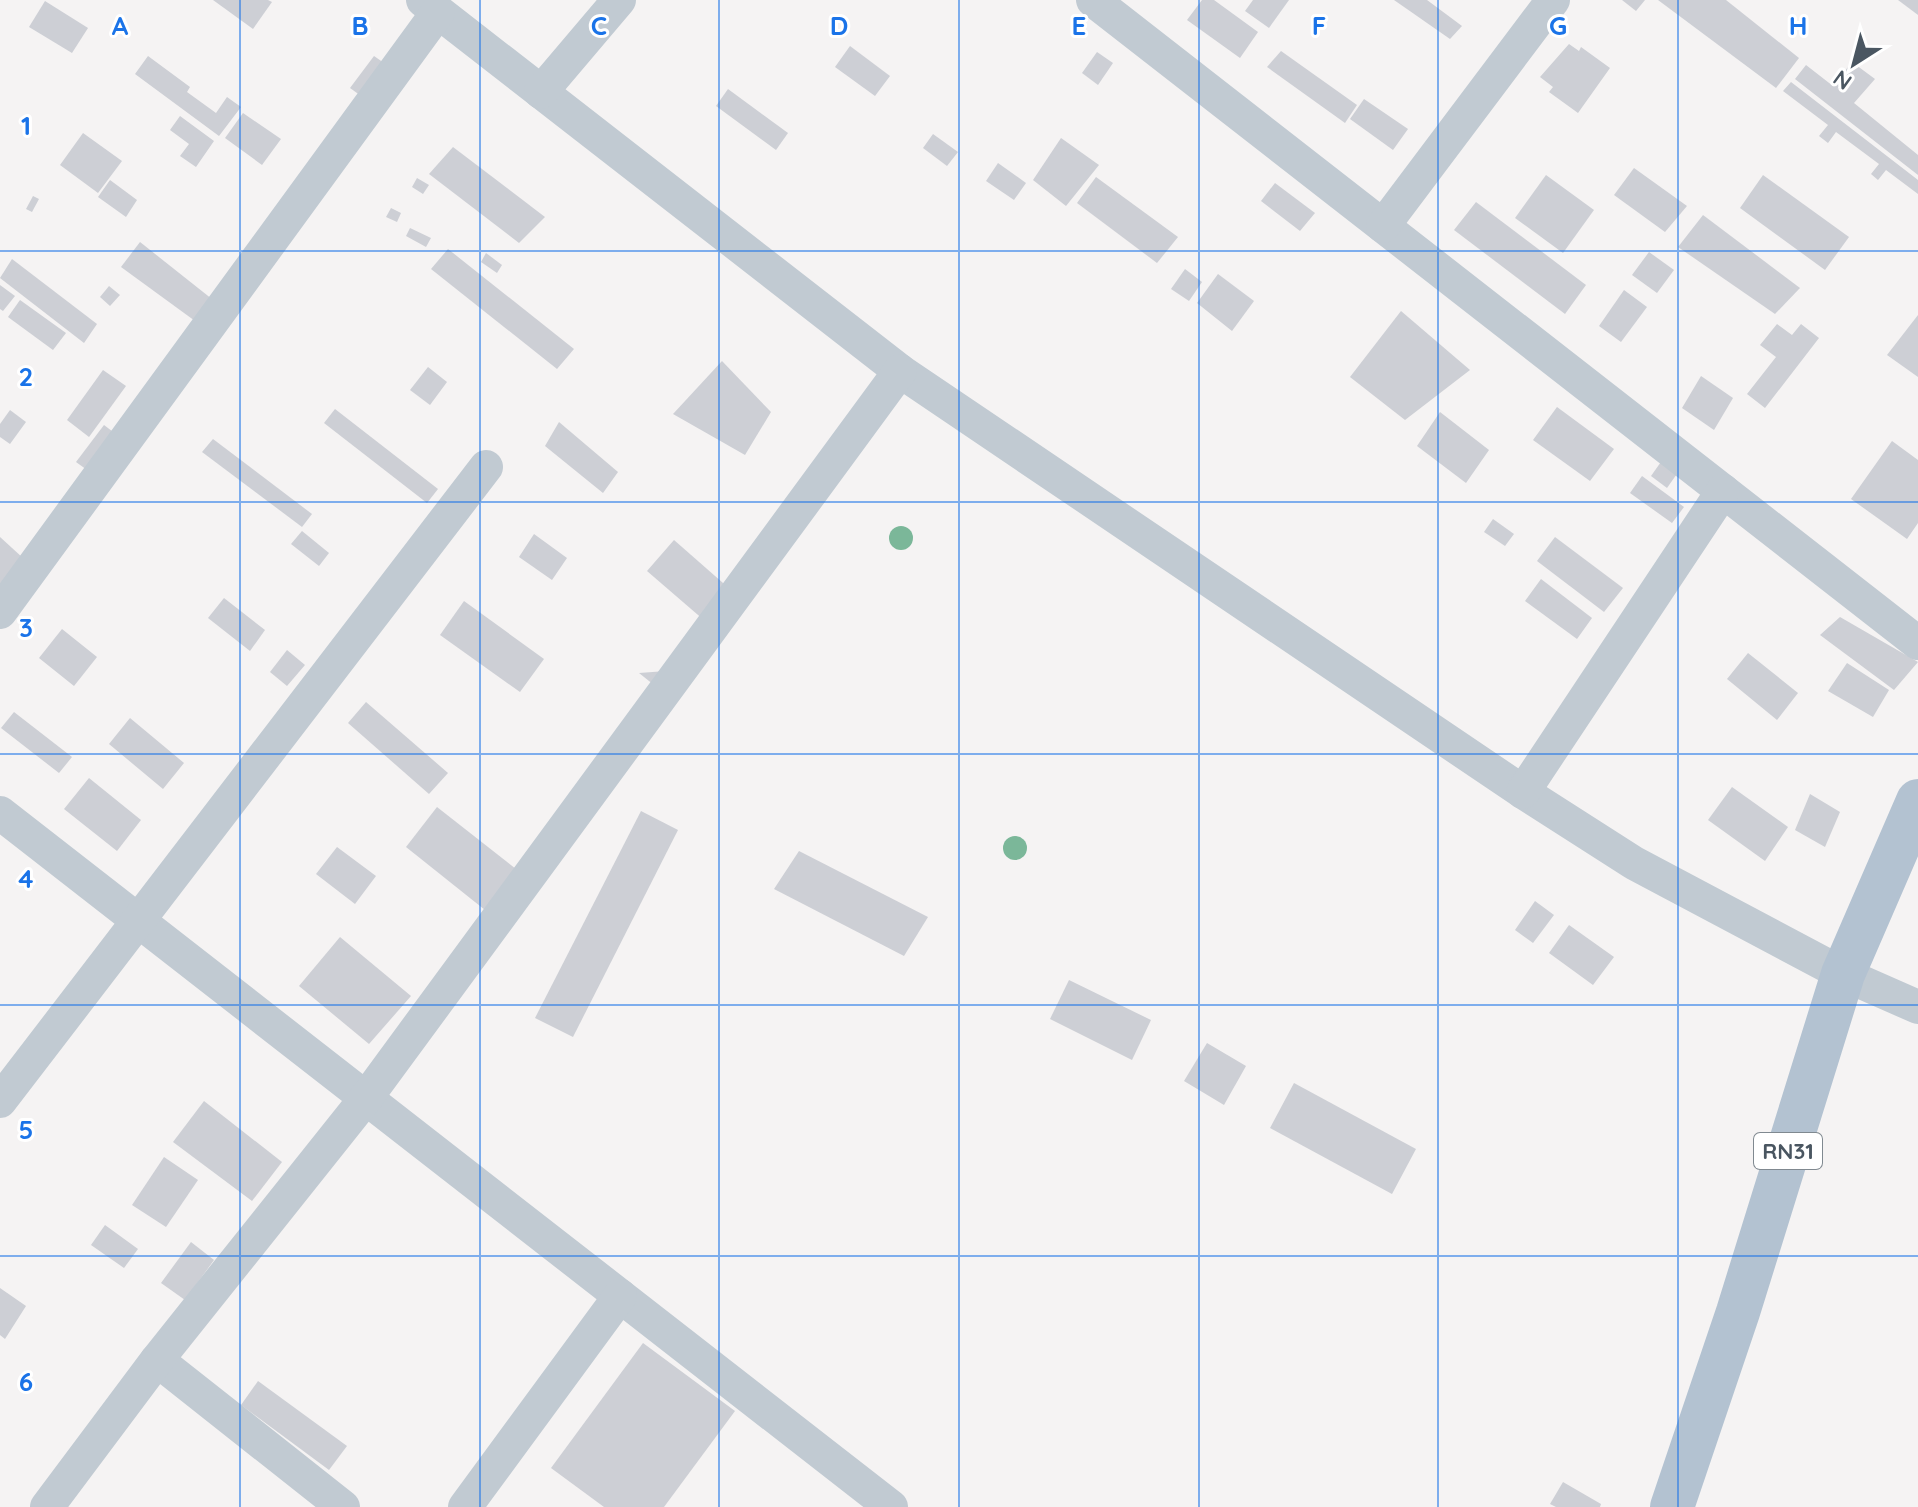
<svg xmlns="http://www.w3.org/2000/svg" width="1918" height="1507" font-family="Quicksand,sans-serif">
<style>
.building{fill:#cdcfd5}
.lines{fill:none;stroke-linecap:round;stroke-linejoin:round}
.street{stroke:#c1cad2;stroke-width:34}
.primary{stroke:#b3c2d1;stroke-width:44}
.tree{fill:#7bb799}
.grid{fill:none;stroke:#1a73e8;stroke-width:2;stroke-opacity:0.55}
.labels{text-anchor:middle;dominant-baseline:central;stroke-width:6;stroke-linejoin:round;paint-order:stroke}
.shield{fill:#fff;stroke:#808990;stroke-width:2}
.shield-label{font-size:22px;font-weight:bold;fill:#4a5661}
.grid-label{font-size:26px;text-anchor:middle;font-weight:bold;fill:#1a73e8;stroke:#fff;stroke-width:6;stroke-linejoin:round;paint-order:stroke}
</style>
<rect width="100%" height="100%" fill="#f5f3f3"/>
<g class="building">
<polygon points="213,0 268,0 272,2 253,29"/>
<polygon points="1202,0 1214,0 1258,32 1240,58 1187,20"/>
<polygon points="1253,0 1289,0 1269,28 1245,11"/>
<polygon points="1394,0 1427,0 1462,26 1450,39"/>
<polygon points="1622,0 1645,0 1636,11"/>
<polygon points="1658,0 1726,0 1799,58 1776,88"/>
<polygon points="1898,0 1918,0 1918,15"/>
<polygon points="45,1 88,28 72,53 29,27"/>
<polygon points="1569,44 1579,51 1581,47 1610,68 1578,113 1549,92 1553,87 1540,77"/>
<polygon points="850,46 890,76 875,96 835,67"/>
<polygon points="1281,51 1357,105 1345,123 1267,67"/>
<polygon points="1097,52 1113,63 1098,85 1082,73"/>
<polygon points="148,56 190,87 187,92 216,113 227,97 241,107 219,136 135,74"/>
<polygon points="374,56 387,65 382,111 350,88"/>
<polygon points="1852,62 1875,79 1854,103 1918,155 1918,175 1795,79 1806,65 1833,86"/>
<polygon points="1791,82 1918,180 1918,194 1886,170 1878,180 1871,174 1879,164 1836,132 1828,143 1819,136 1828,125 1783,91"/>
<polygon points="728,89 788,133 776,150 716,106"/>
<polygon points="1364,99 1408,129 1393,150 1350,119"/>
<polygon points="243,113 281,139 262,165 225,138"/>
<polygon points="180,116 214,141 196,167 180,156 189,144 170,130"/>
<polygon points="83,133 122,161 98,193 60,165"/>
<polygon points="933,134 958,152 947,166 923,148"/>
<polygon points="1061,138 1099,165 1066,206 1033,180"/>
<polygon points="453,147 545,217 519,243 429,174"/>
<polygon points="998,163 1026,183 1014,200 986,181"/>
<polygon points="1634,168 1687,206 1665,232 1614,195"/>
<polygon points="1546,175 1594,210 1563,253 1515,218"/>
<polygon points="1763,175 1849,237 1825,270 1740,208"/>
<polygon points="1096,177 1178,237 1157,263 1077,203"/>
<polygon points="417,178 429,185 423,194 412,187"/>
<polygon points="110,180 137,200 126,217 98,197"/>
<polygon points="1275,183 1315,213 1300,231 1261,201"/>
<polygon points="33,196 39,199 32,212 26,209"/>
<polygon points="1476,202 1586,285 1565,314 1454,230"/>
<polygon points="391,208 401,213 397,222 386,217"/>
<polygon points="1703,215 1800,288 1775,314 1678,247"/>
<polygon points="410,228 431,238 426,247 406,236"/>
<polygon points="140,242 222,307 206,329 121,267"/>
<polygon points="448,249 574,349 557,369 431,269"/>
<polygon points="1649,252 1674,270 1657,293 1632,275"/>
<polygon points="486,253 502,265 497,273 481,262"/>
<polygon points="12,259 97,324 84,343 0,278"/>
<polygon points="1185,269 1202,282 1189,301 1171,289"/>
<polygon points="1218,274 1254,301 1232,331 1197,303"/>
<polygon points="0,285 15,296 3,311 0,309"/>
<polygon points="109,286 120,295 110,306 100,297"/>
<polygon points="1624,290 1647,307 1621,342 1599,326"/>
<polygon points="20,300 66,333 53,350 8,317"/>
<polygon points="1401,311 1470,370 1405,420 1350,377"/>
<polygon points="1918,315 1918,377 1887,355"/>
<polygon points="1777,324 1792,335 1801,324 1819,338 1765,408 1747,394 1776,357 1760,345"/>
<polygon points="722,361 771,412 745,455 673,414"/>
<polygon points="428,367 447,382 430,405 410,390"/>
<polygon points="103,370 126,386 89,437 67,420"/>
<polygon points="1701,376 1733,398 1714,430 1682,408"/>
<polygon points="1557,407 1614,449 1590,481 1533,440"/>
<polygon points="335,409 438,489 427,503 324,423"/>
<polygon points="10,410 26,422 10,444 0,437 0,424"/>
<polygon points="1440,412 1489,450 1466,483 1417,446"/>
<polygon points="559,422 618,472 603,493 545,446"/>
<polygon points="104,425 121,438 94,475 76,462"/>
<polygon points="213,439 312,514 302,527 202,452"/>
<polygon points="1892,441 1918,460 1918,523 1907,539 1851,499"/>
<polygon points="1663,459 1679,471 1667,488 1651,476"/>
<polygon points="1642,476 1684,507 1672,523 1630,493"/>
<polygon points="1493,519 1514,534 1505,546 1484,532"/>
<polygon points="302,531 329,553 319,566 291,544"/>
<polygon points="534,534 567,558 552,580 519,557"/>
<polygon points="0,537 23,558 0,591"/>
<polygon points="1555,537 1623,588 1604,612 1537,561"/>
<polygon points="674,540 731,590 705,621 647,571"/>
<polygon points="1541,579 1592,618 1577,639 1525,601"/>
<polygon points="224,598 265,630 250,651 208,618"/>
<polygon points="464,601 544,659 520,692 440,635"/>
<polygon points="1840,617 1918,662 1894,690 1820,635"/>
<polygon points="62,629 97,657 74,686 39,658"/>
<polygon points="287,650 305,665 287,686 270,672"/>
<polygon points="1748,653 1798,693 1777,720 1727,679"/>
<polygon points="1847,663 1889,690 1873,717 1828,691"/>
<polygon points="666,671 654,685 639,673"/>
<polygon points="366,702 448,773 429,794 348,723"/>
<polygon points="14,712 72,757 59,773 1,728"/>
<polygon points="130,718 184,763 163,789 109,744"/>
<polygon points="89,778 141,820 117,851 64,809"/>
<polygon points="1732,787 1788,827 1765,861 1708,820"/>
<polygon points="1810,794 1840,812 1825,847 1795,830"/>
<polygon points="437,807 516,869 485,910 406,847"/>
<polygon points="641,811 678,830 573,1037 535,1018"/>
<polygon points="337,847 376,876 355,904 316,874"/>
<polygon points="799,851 928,917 904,956 774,889"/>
<polygon points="1535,901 1554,915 1533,943 1515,930"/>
<polygon points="1569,925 1614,957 1593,985 1549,953"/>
<polygon points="340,937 411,996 369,1044 299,986"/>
<polygon points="1069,980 1151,1020 1132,1060 1050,1019"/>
<polygon points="1207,1043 1246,1066 1224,1105 1184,1081"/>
<polygon points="1294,1083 1416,1149 1392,1194 1270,1128"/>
<polygon points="204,1101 282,1162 252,1201 173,1142"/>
<polygon points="164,1157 198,1180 166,1227 132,1205"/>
<polygon points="105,1225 138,1249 124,1268 91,1245"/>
<polygon points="191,1242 214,1260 185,1300 161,1283"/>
<polygon points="0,1288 26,1306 5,1339 0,1335"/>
<polygon points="643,1343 735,1411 664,1507 604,1507 551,1468"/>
<polygon points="258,1381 347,1446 329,1470 241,1405"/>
<polygon points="1563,1482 1601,1504 1600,1507 1556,1507 1550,1504"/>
</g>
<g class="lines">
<g class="street">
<polyline points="423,0 900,371 1523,792 1634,863 1843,974 1918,1007"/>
<polyline points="1093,0 1918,643"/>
<polyline points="541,92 619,0"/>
<polyline points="1383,226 1553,0"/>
<polyline points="0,612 438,12"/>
<polyline points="1523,792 1723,491"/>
<polyline points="0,813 891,1507"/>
<polyline points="0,1101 486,467"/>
<polyline points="157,1360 343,1507"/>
<polyline points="47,1507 157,1360 366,1098 900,371"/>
<polyline points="465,1507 620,1296"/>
</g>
<polyline class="primary" points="1672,1507 1738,1312 1843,974 1918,801"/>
</g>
<g class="tree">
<circle cx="901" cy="538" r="12"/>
<circle cx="1015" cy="848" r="12"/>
</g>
<path class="grid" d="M240 0V1507M480 0V1507M719 0V1507M959 0V1507M1199 0V1507M1438 0V1507M1678 0V1507M0 251H1918M0 502H1918M0 754H1918M0 1005H1918M0 1256H1918"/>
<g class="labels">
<rect class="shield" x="1754" y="1133" width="68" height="36" rx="6"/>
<g class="shield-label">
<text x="1788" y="1151">RN31</text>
</g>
</g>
<g class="grid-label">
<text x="120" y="35">A</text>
<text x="360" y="35">B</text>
<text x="599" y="35">C</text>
<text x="839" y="35">D</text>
<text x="1079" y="35">E</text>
<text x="1319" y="35">F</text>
<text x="1558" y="35">G</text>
<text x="1798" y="35">H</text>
<text x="26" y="135">1</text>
<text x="26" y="386">2</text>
<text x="26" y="637">3</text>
<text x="26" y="888">4</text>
<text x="26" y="1139">5</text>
<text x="26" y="1391">6</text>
</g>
<g transform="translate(1854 64) rotate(216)" stroke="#ffffff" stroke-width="6" paint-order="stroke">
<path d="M0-6L14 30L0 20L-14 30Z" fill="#4a5661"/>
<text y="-12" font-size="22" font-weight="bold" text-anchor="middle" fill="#4a5661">N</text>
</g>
</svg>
